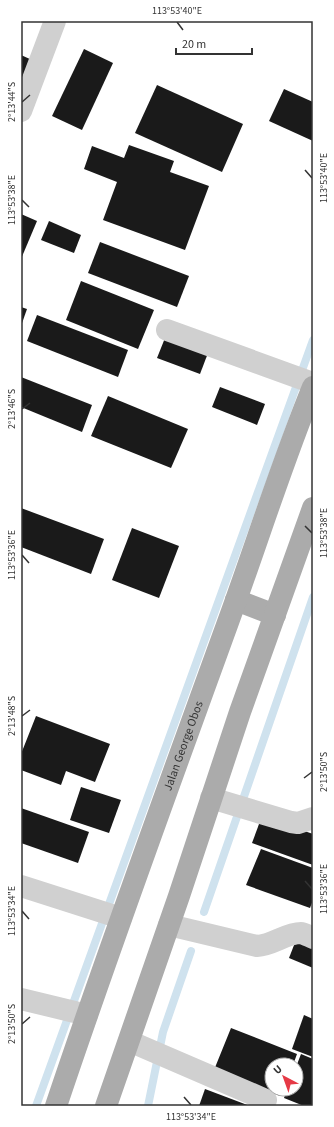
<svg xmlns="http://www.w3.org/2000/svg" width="334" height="1127" font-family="'Source Sans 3',sans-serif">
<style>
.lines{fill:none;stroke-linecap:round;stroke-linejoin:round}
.stream{stroke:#cfe2ee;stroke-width:8}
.building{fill:#1a1a1a}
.minor{stroke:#d0d0d0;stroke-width:22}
.major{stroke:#ababab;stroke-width:22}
.ticks{fill:none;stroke:#333;stroke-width:1.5}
.labels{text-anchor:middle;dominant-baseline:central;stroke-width:4;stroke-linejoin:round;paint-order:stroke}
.street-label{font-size:12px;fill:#333;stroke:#fff}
.neatline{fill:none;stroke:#333;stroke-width:1.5}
.ticks-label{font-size:10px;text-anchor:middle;fill:#333}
</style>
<rect width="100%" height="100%" fill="#fff"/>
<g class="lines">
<g class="stream">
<polyline points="204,912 313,597"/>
<polyline points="36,1106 313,340"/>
<polyline points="148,1106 163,1032 191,951"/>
</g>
</g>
<g class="building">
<polygon points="84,49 113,63 82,130 52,116"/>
<polygon points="21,55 32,60 21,87"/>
<polygon points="157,85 243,124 222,172 135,133"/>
<polygon points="284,89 313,102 313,141 269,121"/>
<polygon points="129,145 174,161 170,172 209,186 185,250 103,220 117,182 84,169 92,146 124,158"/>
<polygon points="21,214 37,221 21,259"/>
<polygon points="49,221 81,235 74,253 41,240"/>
<polygon points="100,242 189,276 177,307 88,273"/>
<polygon points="81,281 154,310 138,349 66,320"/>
<polygon points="21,307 27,309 21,326"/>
<polygon points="37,315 128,350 118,377 27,341"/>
<polygon points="165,338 208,353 200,374 157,358"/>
<polygon points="21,377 92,405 82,432 21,407"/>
<polygon points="220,387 265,404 257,425 212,407"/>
<polygon points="108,396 188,429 171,468 91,436"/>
<polygon points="21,508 104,539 91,574 21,547"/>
<polygon points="132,528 179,546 159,598 112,580"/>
<polygon points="36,716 110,744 95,782 66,771 61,785 21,770 21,754"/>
<polygon points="81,787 121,800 109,833 70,820"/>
<polygon points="21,808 89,832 78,863 21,843"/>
<polygon points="262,816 313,834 313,865 252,843"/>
<polygon points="261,849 313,868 313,900 310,908 246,885"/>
<polygon points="296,940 313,946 313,968 289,958"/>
<polygon points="304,1015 313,1019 313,1057 292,1049"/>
<polygon points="231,1028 297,1054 293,1065 272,1065 272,1089 283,1089 280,1096 214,1070"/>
<polygon points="301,1054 313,1059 313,1106 304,1106 284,1098 287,1089 296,1089 296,1067"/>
<polygon points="205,1089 250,1106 199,1106"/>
</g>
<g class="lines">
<g class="minor">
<polyline points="21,111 55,21"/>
<polyline points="167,330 313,383"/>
<polyline points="211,798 291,822 298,823 313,818"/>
<polyline points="21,886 121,918"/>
<path d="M169 925 257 946C273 945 286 933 301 933 305 934 309 936 313 938"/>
<polyline points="21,999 87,1015"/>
<polyline points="129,1041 266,1100"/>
</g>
<g class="major">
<polyline points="236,600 275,615"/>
<path id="s1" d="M56 1106C110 945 169 785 227 625 256 546 281 465 313 387"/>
<polyline points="106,1106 179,896 240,712 313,508"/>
</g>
</g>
<path class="ticks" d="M177 22 183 30M22 102 30 95M305 170 312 178M22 200 29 207M22 409 30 403M305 526 312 533M22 555 29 563M22 716 30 710M304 778 312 772M305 881 312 889M22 911 29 919M22 1024 30 1017M184 1097 191 1105"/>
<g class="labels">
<g class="street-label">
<text stroke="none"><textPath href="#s1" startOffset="382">Jalan George Obos</textPath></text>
</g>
</g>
<rect width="334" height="1127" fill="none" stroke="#ffffff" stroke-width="44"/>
<g transform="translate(284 1077) rotate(319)"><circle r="19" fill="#ffffff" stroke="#adadad"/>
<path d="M0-3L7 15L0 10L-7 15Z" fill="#e63946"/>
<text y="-6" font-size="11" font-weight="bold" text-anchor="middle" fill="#333333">U</text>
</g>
<path d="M176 48v6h76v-6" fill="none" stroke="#333333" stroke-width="2"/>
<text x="182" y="48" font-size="12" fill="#333333" stroke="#ffffff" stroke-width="3" paint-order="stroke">20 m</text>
<rect x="22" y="22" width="290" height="1083" class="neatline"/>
<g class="ticks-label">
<text x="177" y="14">113°53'40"E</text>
<text transform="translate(11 102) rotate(-90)" y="4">2°13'44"S</text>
<text transform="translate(323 178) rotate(-90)" y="4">113°53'40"E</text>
<text transform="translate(11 200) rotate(-90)" y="4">113°53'38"E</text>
<text transform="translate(11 409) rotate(-90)" y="4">2°13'46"S</text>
<text transform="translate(323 533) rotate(-90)" y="4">113°53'38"E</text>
<text transform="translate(11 555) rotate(-90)" y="4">113°53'36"E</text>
<text transform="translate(11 716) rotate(-90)" y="4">2°13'48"S</text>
<text transform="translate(323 772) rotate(-90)" y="4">2°13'50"S</text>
<text transform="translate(323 889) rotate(-90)" y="4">113°53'36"E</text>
<text transform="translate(11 911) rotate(-90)" y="4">113°53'34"E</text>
<text transform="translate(11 1024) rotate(-90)" y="4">2°13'50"S</text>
<text x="191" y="1120">113°53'34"E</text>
</g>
</svg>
